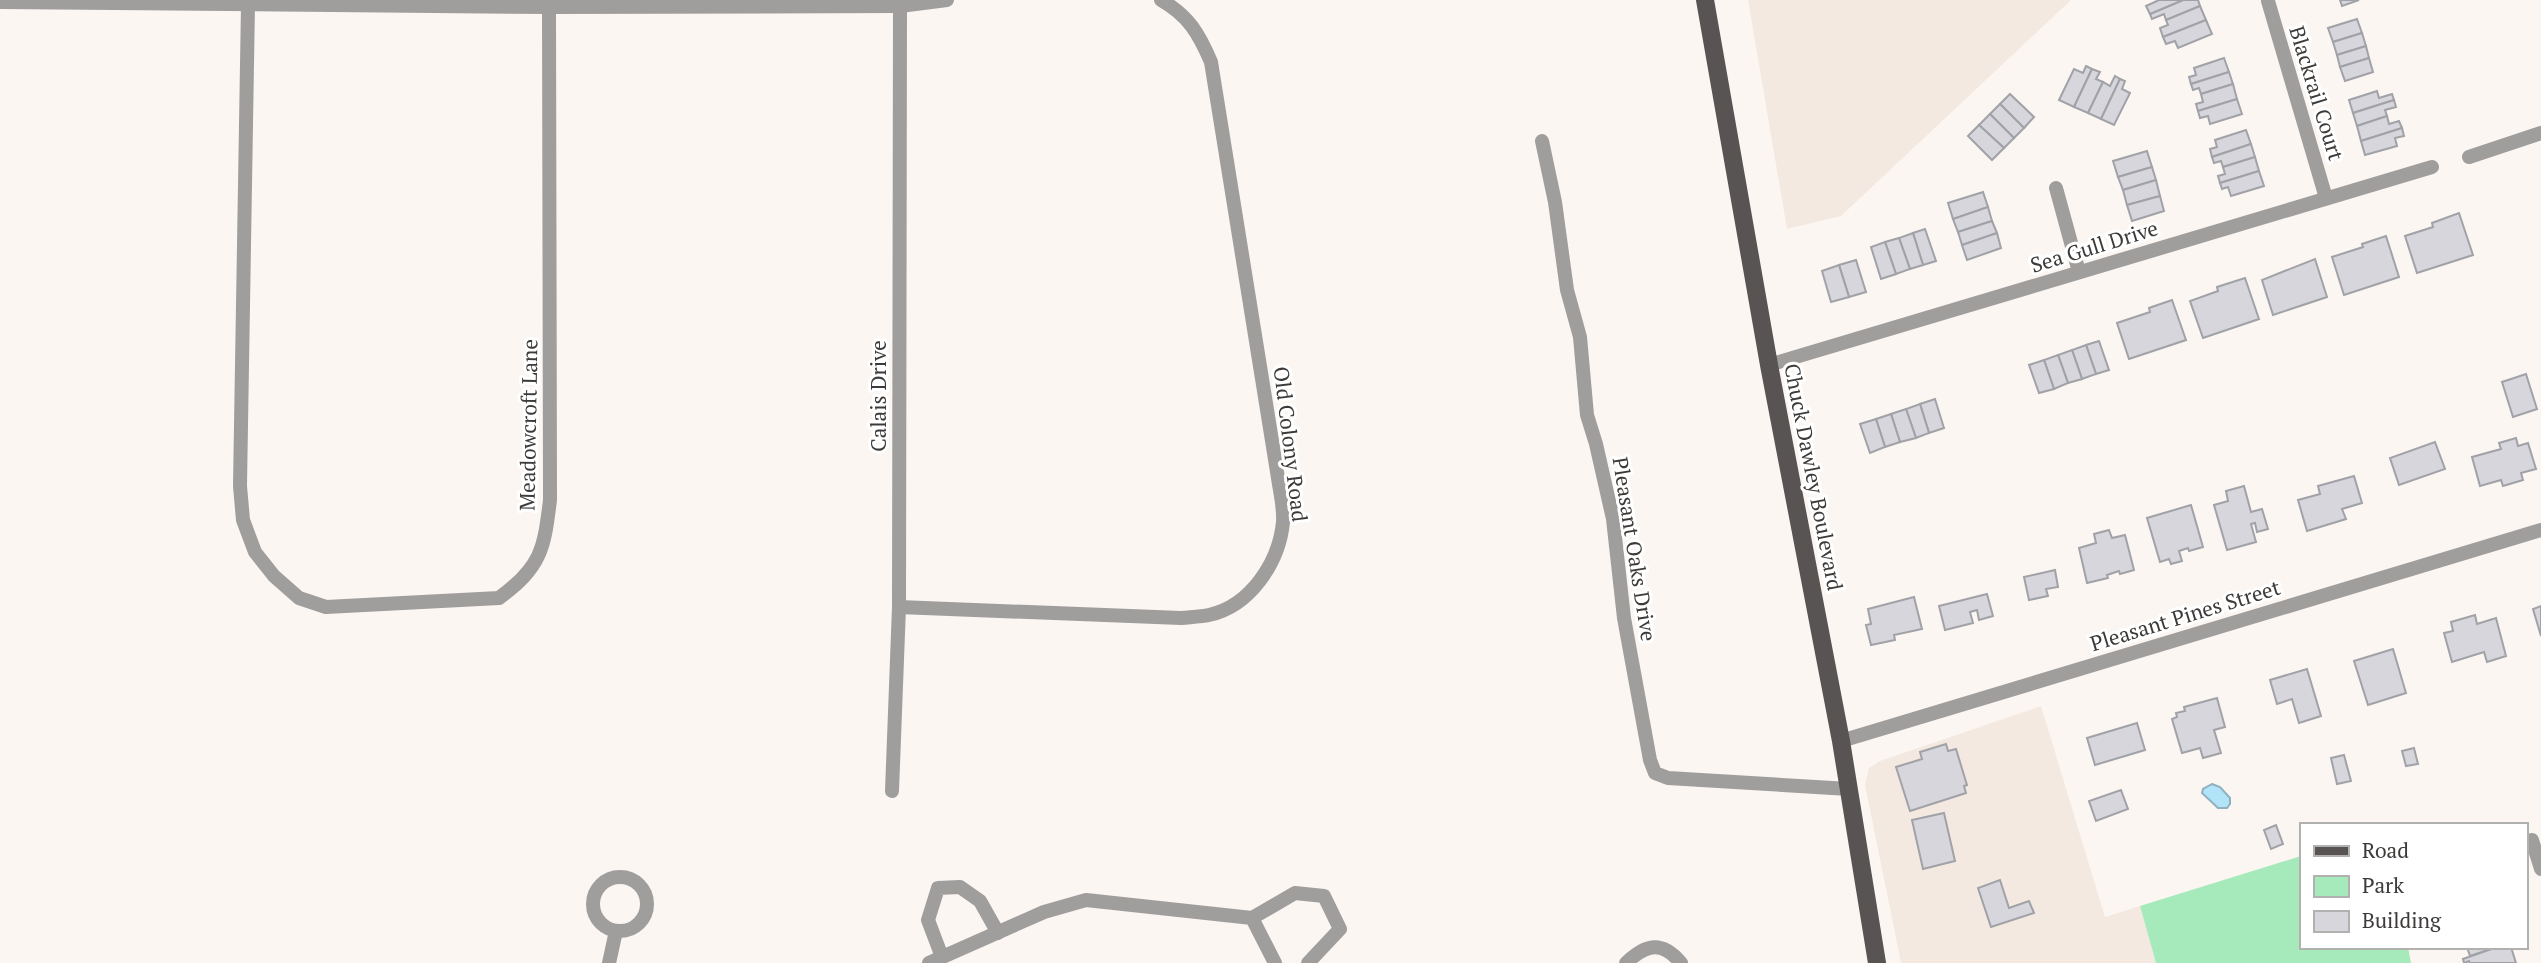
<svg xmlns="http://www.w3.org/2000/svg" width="2541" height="963" font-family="'PT Serif',serif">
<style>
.built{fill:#f4e9e0}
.green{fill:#a6e9bb}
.water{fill:#b2e4f9;stroke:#8fb1bf;stroke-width:2}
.building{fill:#d6d6dc;stroke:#a1a2a7;stroke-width:2}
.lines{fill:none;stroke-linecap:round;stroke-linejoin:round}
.street{stroke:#a09d9d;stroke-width:14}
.primary{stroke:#595454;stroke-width:18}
.labels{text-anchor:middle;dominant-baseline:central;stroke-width:6;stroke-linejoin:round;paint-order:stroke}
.street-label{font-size:21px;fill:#3d3b39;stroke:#fff}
</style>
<rect width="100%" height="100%" fill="#fbf6f2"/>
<g class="built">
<polygon points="1748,0 2071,0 1841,216 1787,229"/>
<polygon points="2041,706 2105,917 2140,906 2156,963 1901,963 1865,785 1869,768 1880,761"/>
</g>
<polygon class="green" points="2301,856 2301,947 2408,947 2411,963 2156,963 2140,906"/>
<polygon class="water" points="2212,784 2220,787 2230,798 2230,804 2227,808 2218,808 2202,793 2203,789"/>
<g class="building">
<polygon points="2183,0 2198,0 2200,6 2166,20 2164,14 2152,19 2150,14"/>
<polygon points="2183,0 2150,14 2146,6 2159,0"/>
<polygon points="2340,0 2359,0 2342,6"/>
<polygon points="2200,6 2206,20 2163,37 2160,28 2168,25 2166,20"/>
<polygon points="2357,19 2362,33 2333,42 2328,28"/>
<polygon points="2206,20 2212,34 2178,48 2175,41 2166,44 2163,37"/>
<polygon points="2362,33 2366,46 2337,55 2333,42"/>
<polygon points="2366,46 2369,58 2340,67 2337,55"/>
<polygon points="2224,58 2229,72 2191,84 2189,77 2196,75 2194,68"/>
<polygon points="2369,58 2373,72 2345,81 2340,67"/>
<polygon points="2086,66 2092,69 2074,107 2059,100 2074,69 2083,73"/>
<polygon points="2092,69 2100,72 2096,79 2103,82 2088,113 2074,107"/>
<polygon points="2229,72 2233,84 2201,94 2199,88 2193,90 2191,84"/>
<polygon points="2115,76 2120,79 2101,119 2088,113 2103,82 2110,86"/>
<polygon points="2120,79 2125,81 2122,89 2130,93 2114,125 2101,119"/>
<polygon points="2233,84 2237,99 2198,111 2196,104 2203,102 2201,94"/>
<polygon points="2377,91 2379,98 2392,94 2394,100 2353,113 2349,100"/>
<polygon points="2010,94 2034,117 2024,128 2000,104"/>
<polygon points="2237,99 2242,114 2210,124 2208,116 2200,118 2198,111"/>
<polygon points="2394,100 2396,107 2385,110 2387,116 2357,126 2353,113"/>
<polygon points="2000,104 2024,128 2014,138 1990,114"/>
<polygon points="1990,114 2014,138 2004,148 1979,125"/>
<polygon points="2387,116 2389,124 2399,121 2402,128 2361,141 2357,126"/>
<polygon points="1979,125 2004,148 1992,160 1968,136"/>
<polygon points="2402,128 2404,136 2395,138 2397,146 2365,155 2361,141"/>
<polygon points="2246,130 2251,144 2212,157 2210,149 2217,147 2215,140"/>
<polygon points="2251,144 2255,157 2223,167 2221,161 2214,163 2212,157"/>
<polygon points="2147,151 2152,167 2118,177 2113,161"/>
<polygon points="2255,157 2259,171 2220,183 2218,176 2225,174 2223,167"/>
<polygon points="2152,167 2156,180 2123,190 2118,177"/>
<polygon points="2259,171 2264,186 2231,196 2228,187 2222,189 2220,183"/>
<polygon points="2156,180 2160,196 2127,205 2123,190"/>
<polygon points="1983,192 1988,207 1953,219 1948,203"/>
<polygon points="2160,196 2164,211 2132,221 2127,205"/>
<polygon points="1988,207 1992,221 1958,232 1953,219"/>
<polygon points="2459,213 2473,255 2417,273 2405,236 2433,227 2432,223"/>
<polygon points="1992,221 1997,233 1962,245 1958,232"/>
<polygon points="1925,229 1936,261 1923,265 1913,233"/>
<polygon points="1913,233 1923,265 1910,269 1899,238"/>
<polygon points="1997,233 2001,248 1967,260 1962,245"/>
<polygon points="2386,236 2399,277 2344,295 2332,257 2363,247 2362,244"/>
<polygon points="1899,238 1910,269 1896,274 1885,242"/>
<polygon points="1885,242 1896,274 1881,279 1871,247"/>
<polygon points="2315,259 2327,297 2273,315 2262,280"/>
<polygon points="1856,260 1866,292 1849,297 1839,265"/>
<polygon points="1839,265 1849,297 1831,302 1822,271"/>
<polygon points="2245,278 2259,319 2203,338 2190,301 2218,291 2217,287"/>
<polygon points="2172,300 2186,340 2129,359 2117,323 2150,312 2149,308"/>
<polygon points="2099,341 2109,370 2096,374 2086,345"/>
<polygon points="2086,345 2096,374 2082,379 2072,350"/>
<polygon points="2072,350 2082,379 2068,383 2058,355"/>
<polygon points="2058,355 2068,383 2054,389 2044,360"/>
<polygon points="2044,360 2054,389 2039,393 2029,365"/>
<polygon points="2526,374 2537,409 2513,417 2502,382"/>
<polygon points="1935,399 1944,428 1929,433 1920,404"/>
<polygon points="1920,404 1929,433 1916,438 1906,409"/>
<polygon points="1906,409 1916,438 1900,442 1891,414"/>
<polygon points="1891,414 1900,442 1885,447 1876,419"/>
<polygon points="1876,419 1885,447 1870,453 1860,424"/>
<polygon points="2516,438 2518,446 2528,443 2536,469 2521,473 2523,480 2503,486 2501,480 2480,486 2472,457 2501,449 2499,443"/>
<polygon points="2435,442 2445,469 2399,485 2390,458"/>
<polygon points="2354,476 2362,503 2342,509 2346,519 2307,531 2298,500 2320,494 2318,486"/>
<polygon points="2244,486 2251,512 2262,509 2268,529 2257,532 2255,523 2251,524 2256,542 2227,550 2214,505 2228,501 2226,491"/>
<polygon points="2191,505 2203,547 2189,551 2188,548 2179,551 2182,561 2171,564 2169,559 2160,562 2147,518"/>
<polygon points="2109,530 2112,538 2125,535 2134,570 2120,574 2119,571 2107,575 2108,578 2087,583 2079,548 2096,543 2094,534"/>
<polygon points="2055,570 2058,587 2046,589 2048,596 2029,600 2024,577"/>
<polygon points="1987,594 1993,616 1979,620 1977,610 1970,612 1973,623 1945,630 1939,606"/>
<polygon points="1914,597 1922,629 1894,635 1895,640 1871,645 1866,625 1871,624 1868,609"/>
<polygon points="2541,606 2541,636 2533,609"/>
<polygon points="2475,615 2477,624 2496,618 2506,656 2487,662 2484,652 2452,662 2444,633 2453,631 2451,622"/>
<polygon points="2393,649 2406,693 2368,705 2354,661"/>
<polygon points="2307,669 2321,716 2299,723 2292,699 2277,704 2270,680"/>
<polygon points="2217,698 2225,727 2214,730 2221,753 2203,758 2200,748 2182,753 2172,719 2177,717 2176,713 2185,711 2184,707"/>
<polygon points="2137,723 2145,750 2095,765 2087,738"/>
<polygon points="1946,744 1948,751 1956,749 1967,785 1964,786 1966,793 1910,811 1896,767 1922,759 1920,752"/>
<polygon points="2414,748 2418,764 2406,766 2402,751"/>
<polygon points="2344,755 2351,781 2337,784 2331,758"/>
<polygon points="2121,790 2128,809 2096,821 2089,801"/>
<polygon points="1944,813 1955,861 1923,869 1912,820"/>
<polygon points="2276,825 2283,844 2271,849 2264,830"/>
<polygon points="2000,880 2009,908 2029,901 2034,913 1991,927 1978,888"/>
<polygon points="2467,947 2497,947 2470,956"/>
<polygon points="2497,947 2511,947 2516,963 2470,963 2469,961 2464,963 2463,959"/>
</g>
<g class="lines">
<g class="street">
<polyline points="2268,1 2326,198"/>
<polyline points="0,2 549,7 900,6 947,0"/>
<path d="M248 4 240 486 243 520 255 552 274 576 299 598 326 607 499 598C541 567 544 550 550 500L549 7"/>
<polyline points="1542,141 1555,202 1567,290 1580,337 1587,415 1596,444 1613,519 1624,618 1650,760 1655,773 1668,778 1849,789"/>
<polyline points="2469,157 2541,133"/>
<polyline points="2056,188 2079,272"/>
<polyline points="1769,365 2432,167"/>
<path d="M899 607 1181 618C1190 617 1200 617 1209 615 1250 606 1279 563 1283 522 1284 508 1280 492 1278 478L1211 62C1199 34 1189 16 1161 0"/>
<polyline points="1841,741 2541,530"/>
<polyline points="892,791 899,607 900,0"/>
<polyline points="2532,840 2541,869"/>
<circle cx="620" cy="904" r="27"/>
<polyline points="1252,918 1295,893 1324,896 1340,929 1308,963"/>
<polyline points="942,957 928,920 938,888 960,887 980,901 998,933"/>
<polyline points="609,963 616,931"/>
<polyline points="929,963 1044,912 1086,900 1252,918 1275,963"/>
<path d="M1626 963C1646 944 1662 940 1681 963"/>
</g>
<polyline class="primary" points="1705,0 1769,365 1841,741 1877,963"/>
</g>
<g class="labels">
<g class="street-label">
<text transform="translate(2317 93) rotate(73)">Blackrail Court</text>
<text transform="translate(2094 246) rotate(-17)">Sea Gull Drive</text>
<text transform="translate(878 396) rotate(-90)">Calais Drive</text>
<text transform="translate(528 425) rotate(-89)">Meadowcroft Lane</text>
<text transform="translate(1291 444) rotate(83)">Old Colony Road</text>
<text transform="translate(1814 477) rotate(79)">Chuck Dawley Boulevard</text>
<text transform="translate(1635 549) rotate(81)">Pleasant Oaks Drive</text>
<text transform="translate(2185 615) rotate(-17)">Pleasant Pines Street</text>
</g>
</g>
<rect x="2300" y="823" width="228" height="126" fill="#ffffff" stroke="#b1b1b0" stroke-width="2"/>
<rect x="2314" y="846" width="35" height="10" fill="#595454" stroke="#b1b1b0" stroke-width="2"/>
<text x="2362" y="858" font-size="21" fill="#3d3b39">Road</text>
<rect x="2314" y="876" width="35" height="21" fill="#a6e9bb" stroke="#b1b1b0" stroke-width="2"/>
<text x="2362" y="893" font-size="21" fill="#3d3b39">Park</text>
<rect x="2314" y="911" width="35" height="21" fill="#d6d6dc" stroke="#b1b1b0" stroke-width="2"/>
<text x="2362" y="928" font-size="21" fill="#3d3b39">Building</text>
</svg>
